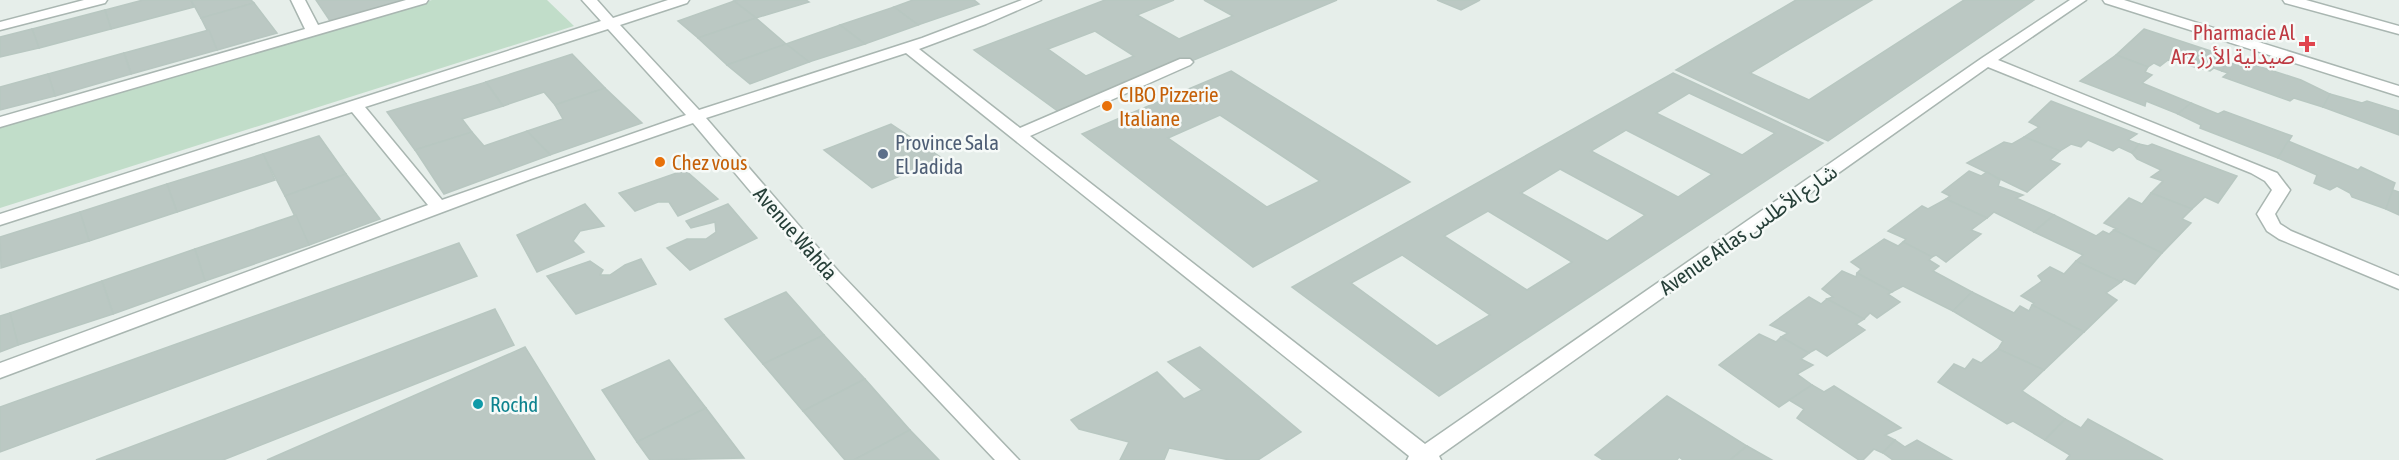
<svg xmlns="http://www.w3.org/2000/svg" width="2399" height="460" font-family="'Asap Condensed','Noto Sans Arabic',sans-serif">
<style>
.green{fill:#c1ddc9}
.building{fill:#bbc8c3;stroke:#b8c7c1;stroke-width:1.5;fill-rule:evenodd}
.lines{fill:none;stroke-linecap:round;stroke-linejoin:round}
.street-casing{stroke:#a9b6b1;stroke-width:3}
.street{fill:#fff;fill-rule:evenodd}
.health-dot{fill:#e0444e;stroke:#f6faf8;stroke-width:2}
.food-dot{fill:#e8710a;stroke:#f6faf8;stroke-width:2}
.service-dot{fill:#5c6f8a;stroke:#f6faf8;stroke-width:2}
.culture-dot{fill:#0f9aa8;stroke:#f6faf8;stroke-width:2}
.labels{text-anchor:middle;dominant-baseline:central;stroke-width:5;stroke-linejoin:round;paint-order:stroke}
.health-label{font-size:21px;fill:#be3a42;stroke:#f6faf8;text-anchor:end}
.food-label{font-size:21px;fill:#c56008;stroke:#f6faf8;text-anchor:start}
.service-label{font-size:21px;fill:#4e5e75;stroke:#f6faf8;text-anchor:start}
.street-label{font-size:21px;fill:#263f38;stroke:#f6faf8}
.culture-label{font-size:21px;fill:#0d838f;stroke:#f6faf8;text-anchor:start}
</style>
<rect width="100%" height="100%" fill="#e6eeea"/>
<polygon class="green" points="432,0 547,0 574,26 0,208 0,122"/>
<g class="building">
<polygon points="143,0 191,0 194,7 111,29 105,10"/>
<polygon points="191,0 251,0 254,3 201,18"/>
<polygon points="316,0 415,0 332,24"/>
<polygon points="739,0 806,0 809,2 756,18 734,1"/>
<polygon points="913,0 974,0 979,4 918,25 894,7"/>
<path d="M1105 0H1174L1137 15 1179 39 1233 16 1204 0H1337L1063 115 974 50ZM1095 31 1134 56 1086 76 1048 49Z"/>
<polygon points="1437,0 1480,0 1461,10"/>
<polygon points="1796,0 1872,0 1750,73 1809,100 1964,0 2034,0 1828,141 1676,70"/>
<polygon points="734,1 756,18 698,38 678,21"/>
<polygon points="254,3 277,33 217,50 201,18"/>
<polygon points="894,7 918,25 865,44 840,25"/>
<polygon points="105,10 111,29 39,48 32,29"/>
<polygon points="756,18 786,44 727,65 698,38"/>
<polygon points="840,25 865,44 809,62 786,44"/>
<polygon points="32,29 39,48 0,57 0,37"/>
<polygon points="2144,29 2223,55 2221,60 2228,62 2222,71 2214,68 2210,71 2168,60 2160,66 2154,63 2148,67 2116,55"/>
<polygon points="209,30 217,50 131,74 124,53"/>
<polygon points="786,44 809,62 750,84 727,65"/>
<polygon points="124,53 131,74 55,96 48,74"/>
<polygon points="572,54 605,88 555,105 544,92 503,106 486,82"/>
<polygon points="2116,55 2148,67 2145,72 2152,75 2142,83 2191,103 2178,114 2146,101 2145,106 2080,81"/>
<polygon points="2239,60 2301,80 2330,94 2323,107 2294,98 2290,101 2223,77 2228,73 2222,71 2228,62 2232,64"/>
<path d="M1231 71 1410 182 1253 267 1082 134ZM1220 115 1320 181 1267 207 1168 138Z"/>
<path d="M1673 73 1823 143 1439 396 1292 287ZM1689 93 1775 133 1742 155 1656 113ZM1626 130 1712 174 1678 197 1591 151ZM1560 169 1645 215 1607 241 1521 193ZM1488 211 1572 262 1527 290 1444 236ZM1402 255 1490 315 1437 346 1351 283Z"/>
<polygon points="48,74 55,96 0,110 0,87"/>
<polygon points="486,82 503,106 462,119 472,132 415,150 387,112"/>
<polygon points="605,88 642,123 550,155 527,131 563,119 555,105"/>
<polygon points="2330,94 2362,103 2367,101 2399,111 2399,135 2323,107"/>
<polygon points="2051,101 2137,134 2128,140 2139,144 2132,153 2119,147 2113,151 2088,140 2081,147 2071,144 2060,151 2024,137 2039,127 2029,122"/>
<polygon points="2191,103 2218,114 2224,111 2292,136 2278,158 2200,128 2201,125 2178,114"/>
<polygon points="891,124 942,158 872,188 824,150"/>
<polygon points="527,131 550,155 444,194 415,150 472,132 484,146"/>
<polygon points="319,136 346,174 285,196 263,154"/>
<polygon points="2024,137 2060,151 2050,160 2060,164 2027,192 1967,163 2004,142 2012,144"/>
<polygon points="2288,141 2358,170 2361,167 2395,183 2386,209 2352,197 2350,193 2337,186 2330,190 2314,183 2317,175 2278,158"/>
<polygon points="2139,144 2148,146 2152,144 2237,176 2218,203 2205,197 2192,209 2151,193 2163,181 2151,177 2161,170 2137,159 2132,153"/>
<polygon points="263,154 275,180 177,212 167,184"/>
<polygon points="685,170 718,199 678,216 669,202 658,202 635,211 619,193"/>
<polygon points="1969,171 1981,176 1987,172 2000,180 1998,186 2023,195 2016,198 2054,215 2034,232 1994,212 1987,218 1946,199 1950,196 1942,192"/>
<polygon points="346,174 380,219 309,245 285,196"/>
<polygon points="167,184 177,212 89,241 80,212"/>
<polygon points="2393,190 2399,192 2399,215 2386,209"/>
<polygon points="2151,193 2192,209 2182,219 2191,223 2162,253 2114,230 2117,229 2104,223 2129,198 2142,204"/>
<polygon points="1946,199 1987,218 1971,230 1981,234 1946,262 1936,255 1932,257 1903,242 1906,239 1888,231 1922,206 1928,209"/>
<polygon points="585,204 604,226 580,231 573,241 584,252 537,272 517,235"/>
<polygon points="728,204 757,238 690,270 667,248 687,239 706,239 716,232 715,222 691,228 686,221"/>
<polygon points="80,212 89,241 1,268 0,237"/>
<polygon points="296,215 309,245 205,281 195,249"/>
<polygon points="2054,215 2096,236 2103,231 2109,234 2114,230 2162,253 2135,284 2124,279 2121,282 2076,261 2083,255 2034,232"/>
<polygon points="1884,239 1898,246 1903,242 1932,257 1929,260 1939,266 1933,271 1972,292 1953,311 1903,286 1892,292 1857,273 1861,269 1851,262"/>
<polygon points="459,243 477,276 0,452 0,407"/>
<polygon points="195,249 205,281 113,314 102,281"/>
<polygon points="641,259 656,284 576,314 547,276 590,261 603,270 600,275 610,275 625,265"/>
<polygon points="2076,261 2121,282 2106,293 2117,300 2084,332 2032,305 2034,303 2021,296 2042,281 2038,276 2050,267 2064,274"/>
<polygon points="1842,271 1856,277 1857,273 1892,292 1888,294 1900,302 1877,318 1870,313 1864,319 1827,299 1833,297 1822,289"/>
<polygon points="102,281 113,314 18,345 10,313"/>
<polygon points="786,292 824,335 763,364 725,319"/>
<polygon points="1972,292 2014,313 2020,306 2029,311 2032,305 2084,332 2044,370 1998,349 2003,341 1953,311"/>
<polygon points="1809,297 1821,304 1827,299 1864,319 1856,324 1865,330 1827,356 1816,349 1809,353 1781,337 1788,333 1770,325"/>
<polygon points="495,309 514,345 223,460 96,460"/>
<polygon points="10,313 18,345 0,352 0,316"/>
<polygon points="1759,334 1776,342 1781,337 1809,353 1801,359 1813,365 1797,374 1812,385 1779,407 1719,365"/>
<polygon points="824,335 865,379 803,411 763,364"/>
<polygon points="525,347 595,460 267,460"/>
<polygon points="1200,347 1301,432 1258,460 1230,460 1169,448 1164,460 1120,460 1129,442 1079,429 1071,420 1157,372 1184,399 1202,390 1168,362"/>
<polygon points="1998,349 2044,370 2022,391 2065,419 2045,440 2013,421 2007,424 1938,382 1954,364 1965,369 1973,359 1981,363"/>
<polygon points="669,360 706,408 637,442 602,390"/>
<polygon points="865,379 910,430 854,460 845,460 803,411"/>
<polygon points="1812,385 1824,392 1834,386 1901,428 1885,435 1895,440 1883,453 1874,449 1863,460 1859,460 1797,418 1804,409 1789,400"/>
<polygon points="1667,396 1747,446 1730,460 1683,460 1679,457 1677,460 1603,460 1595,455"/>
<polygon points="706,408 744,458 650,460 637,442"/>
<polygon points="2065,419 2081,428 2088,419 2163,460 2066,460 2070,455 2045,440"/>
<polygon points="910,430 939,460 854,460"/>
<polygon points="1895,440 1905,447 1917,440 1952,460 1893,460 1883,453"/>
<polygon points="1747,446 1772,460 1730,460"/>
</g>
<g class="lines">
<g class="street-casing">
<g id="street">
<polygon points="84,0 107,0 105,3 0,30 0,22"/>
<polygon points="291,0 305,0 318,25 406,0 428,0 426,3 0,127 0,117 305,29"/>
<path d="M582 0H597L613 18 668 0H689L687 3 620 25 699 110 922 38 1022 0H1041L986 24 919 49 1020 128 1180 59H1190L1193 62 1190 65 1030 136 1425 444 1982 58 2070 0H2086L1998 60 2277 173 2290 190 2275 214 2280 224 2291 231 2399 276V289L2279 239 2267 231 2257 214 2272 190 2265 181 2251 173 1988 67 1439 456 1441 460H1407L1409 456 906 53 706 118 839 272 1019 460H995L825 280 693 123 531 179 0 378V363L428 205 352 112 0 225V214L601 21ZM608 29 686 115 442 200 365 107Z"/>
<polygon points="2103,0 2124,0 2399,86 2399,96 2105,3"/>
<polygon points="2283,0 2306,0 2399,26 2399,34 2285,3"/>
</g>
</g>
<use href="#street" class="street"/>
</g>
<path class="health-dot" d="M2304 35h6v6h6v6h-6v6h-6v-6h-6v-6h6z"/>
<g class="food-dot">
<circle cx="1107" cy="106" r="6"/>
<circle cx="660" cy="162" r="6"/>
</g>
<circle class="service-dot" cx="883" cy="154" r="6"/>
<circle class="culture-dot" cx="478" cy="404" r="6"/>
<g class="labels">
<g class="health-label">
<text x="2295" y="32">Pharmacie Al<tspan x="2295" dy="24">Arz صيدلية الأرز</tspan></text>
</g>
<g class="food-label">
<text x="1119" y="94">CIBO Pizzerie<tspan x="1119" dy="24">Italiane</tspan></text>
<text x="672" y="162">Chez vous</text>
</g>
<g class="service-label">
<text x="895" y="142">Province Sala<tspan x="895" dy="24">El Jadida</tspan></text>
</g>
<g class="street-label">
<text transform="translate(1748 229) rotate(-35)">Avenue Atlas شارع الأطلس</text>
<text transform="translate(796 233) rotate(49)">Avenue Wahda</text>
</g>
<g class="culture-label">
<text x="490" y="404">Rochd</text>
</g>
</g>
</svg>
